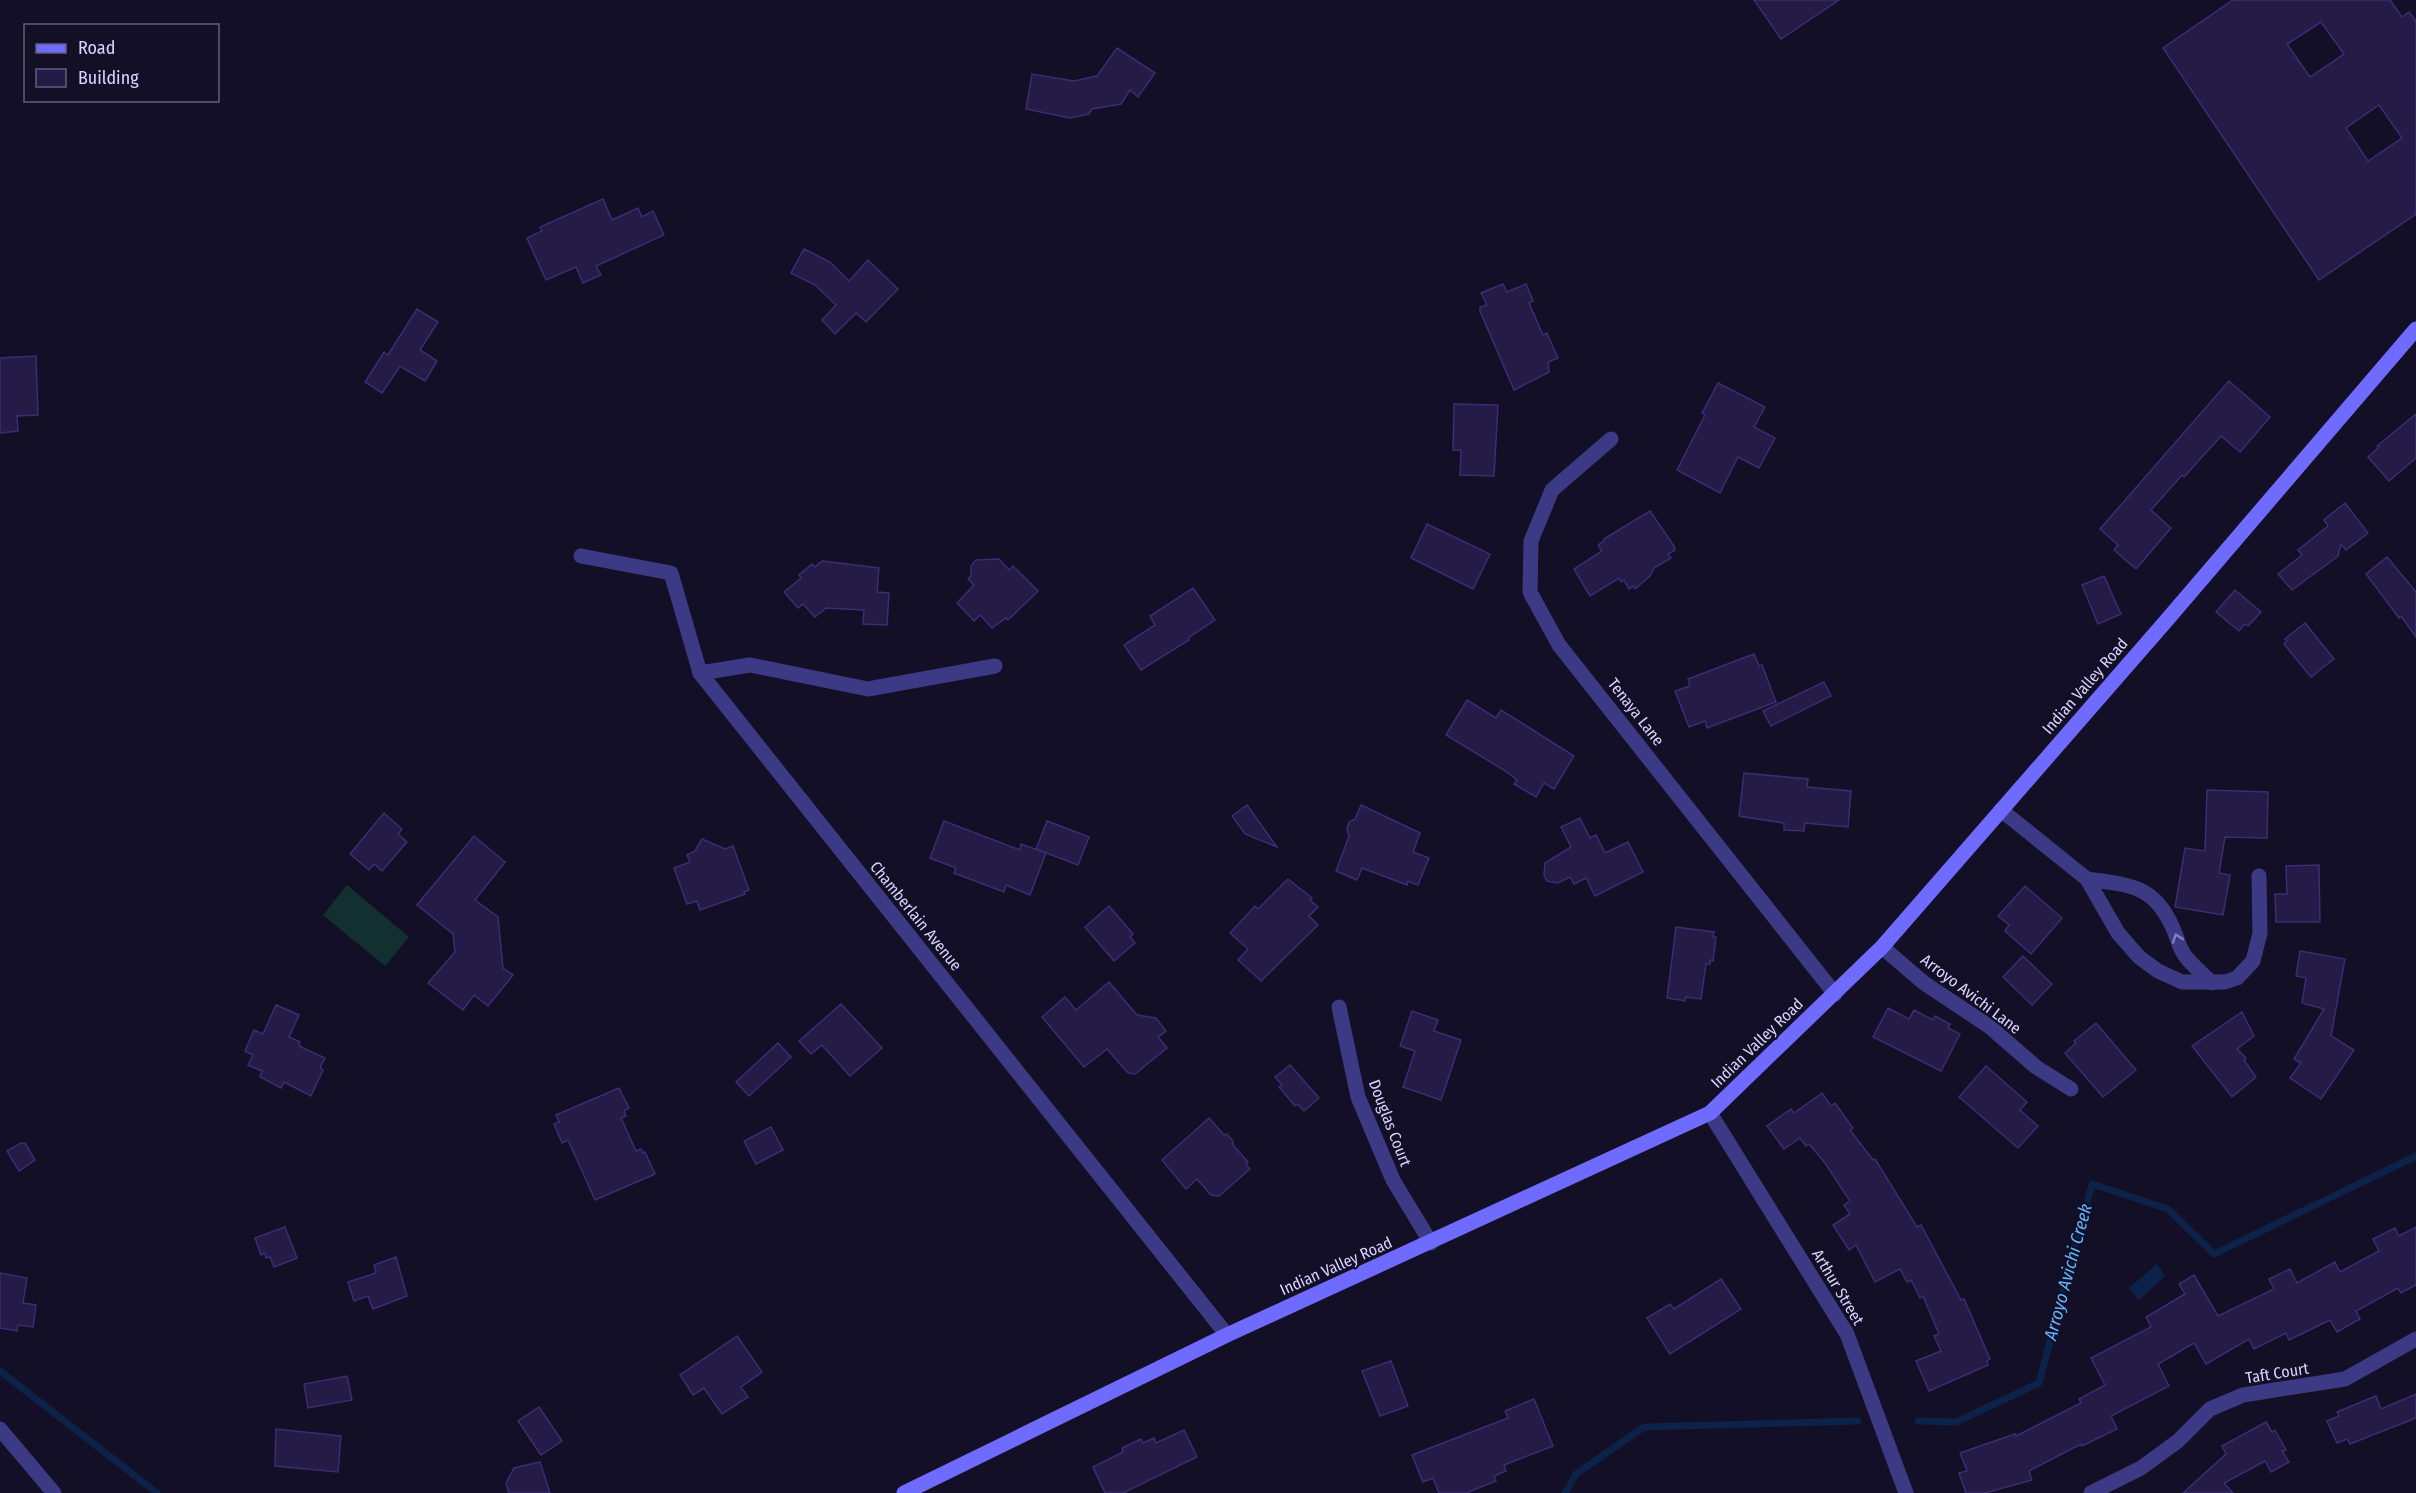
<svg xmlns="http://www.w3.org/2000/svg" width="2416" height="1493" font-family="'Fira Sans Condensed',sans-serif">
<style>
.green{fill:#12302f}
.water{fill:#0c2248}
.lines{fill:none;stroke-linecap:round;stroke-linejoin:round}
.stream{stroke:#0c2248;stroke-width:7}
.building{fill:#241b47;stroke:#3b2d73;stroke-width:1.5;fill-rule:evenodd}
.street{stroke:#3d3a85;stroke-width:15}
.secondary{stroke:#6f6bff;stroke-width:15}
.oneway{stroke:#837fbc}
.labels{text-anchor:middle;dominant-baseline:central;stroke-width:4.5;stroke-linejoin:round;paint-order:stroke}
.street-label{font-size:16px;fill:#d9d4ff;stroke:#130f26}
.water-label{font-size:18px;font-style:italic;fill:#62b6ff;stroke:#130f26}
</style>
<rect width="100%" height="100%" fill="#130f26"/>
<polygon class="green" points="347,885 409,937 385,966 323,915"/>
<polygon class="water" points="2157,1264 2165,1276 2139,1300 2129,1288"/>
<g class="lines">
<g class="stream">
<polyline points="0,1371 157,1493"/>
<polyline points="1918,1421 1956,1422 2039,1383 2092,1184 2168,1209 2214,1254 2416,1156"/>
<polyline points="1565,1493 1576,1474 1644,1427 1858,1421"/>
</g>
</g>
<g class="building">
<polygon points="1754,0 1839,0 1781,39"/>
<path d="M2233 0H2390L2402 17 2409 12 2416 21V214L2319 280 2163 48ZM2321 22 2344 54 2310 77 2287 44ZM2379 105 2402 138 2368 161 2346 128Z"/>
<polygon points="1117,48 1155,73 1138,97 1130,90 1121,104 1092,109 1089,114 1070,118 1026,109 1032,74 1074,81 1097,76"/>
<polygon points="603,199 612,220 638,208 642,217 653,211 664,235 596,266 601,275 583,283 576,267 546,280 527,238 542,231 540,227"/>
<polygon points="804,249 830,262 849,281 868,260 898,289 866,322 856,313 835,334 822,320 836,305 815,285 791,273"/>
<polygon points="1503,284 1507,292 1526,284 1533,301 1529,303 1543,335 1547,333 1558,358 1548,362 1549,372 1514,390 1480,311 1480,307 1487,305 1481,293"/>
<polygon points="417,309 438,322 420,350 437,361 425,381 400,366 382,393 365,382 384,352 388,355"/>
<polygon points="36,356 38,415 17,416 18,431 0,433 0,358"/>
<polygon points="2229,381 2270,417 2240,452 2221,436 2184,477 2182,475 2151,510 2171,528 2136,569 2114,550 2118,545 2100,529"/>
<polygon points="1718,383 1765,407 1754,427 1775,438 1759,468 1738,457 1720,493 1677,470 1705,415 1702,413"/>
<polygon points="1454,404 1498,405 1494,476 1460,475 1461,450 1453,450"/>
<polygon points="2416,414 2416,458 2389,481 2368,457 2379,447 2377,446"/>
<polygon points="2345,503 2368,533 2346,550 2341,544 2338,556 2292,590 2278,574 2302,555 2298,550 2328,526 2324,520"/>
<polygon points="1650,511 1674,546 1675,550 1668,554 1671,558 1654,568 1650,576 1635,589 1633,586 1629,589 1624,580 1621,582 1619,578 1590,596 1574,569 1602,551 1598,545 1604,541 1604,539"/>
<polygon points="1427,524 1490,554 1473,589 1411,558"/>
<polygon points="2387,557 2416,592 2416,637 2401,616 2399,618 2366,574"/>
<polygon points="999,559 1009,570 1013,566 1038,591 1008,620 1006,618 992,628 980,615 974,621 957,603 974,585 968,579 971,576 971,566 976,560"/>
<polygon points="822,561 879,568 877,592 889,593 887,625 863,624 864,610 826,608 815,617 803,604 798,608 784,592 801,578 799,575 812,564 815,567"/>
<polygon points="2104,576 2121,614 2098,624 2082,585"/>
<polygon points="1193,588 1215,620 1188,638 1189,640 1141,670 1124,645 1155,625 1150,616"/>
<polygon points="2235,590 2261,612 2248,626 2245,624 2239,631 2216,612"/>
<polygon points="2305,623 2334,659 2311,677 2284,644 2287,641 2285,639"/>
<polygon points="1754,654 1759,666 1762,665 1776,702 1707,728 1705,721 1689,727 1675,691 1690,686 1688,679"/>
<polygon points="1824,682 1831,696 1771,726 1763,711"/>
<polygon points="1467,700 1496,718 1501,710 1574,756 1554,789 1544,783 1536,797 1514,784 1517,780 1507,772 1446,735"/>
<polygon points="1744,773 1808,779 1807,787 1851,791 1848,827 1805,823 1804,831 1784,830 1784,823 1739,816"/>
<polygon points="2207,790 2268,792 2267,838 2225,837 2219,873 2230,875 2223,915 2175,907 2185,848 2205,851"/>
<polygon points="1247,805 1277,847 1245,834 1232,816"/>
<polygon points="1361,805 1420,833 1413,852 1429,858 1418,885 1408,881 1407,885 1362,868 1357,880 1336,871 1349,836 1347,829 1349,822 1355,819"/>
<polygon points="384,813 402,829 398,834 407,842 382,871 374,864 369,870 350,854"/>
<polygon points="1580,818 1590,838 1596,835 1605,853 1628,842 1643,872 1595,896 1586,878 1574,884 1570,877 1558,883 1547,881 1544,875 1545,863 1571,847 1561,827"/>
<polygon points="944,821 1020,850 1021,844 1046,853 1030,895 1006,885 1004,892 954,873 956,868 930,858"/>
<polygon points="1047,821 1089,837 1078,865 1036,849"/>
<polygon points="474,836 505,862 475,900 498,917 503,968 513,975 488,1006 474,995 463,1010 428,983 455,952 453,934 417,905"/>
<polygon points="702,839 725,849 733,846 749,890 744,892 745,894 700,910 697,901 687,904 674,868 690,862 687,855 695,851"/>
<polygon points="2319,865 2320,922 2276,922 2275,894 2287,894 2286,866"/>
<polygon points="1288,879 1312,898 1310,900 1318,907 1309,916 1318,925 1261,981 1238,960 1248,949 1230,933 1255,906 1258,909"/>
<polygon points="2025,886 2062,918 2031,954 2005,931 2009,925 1998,916"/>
<polygon points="1109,906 1133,934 1130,937 1135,943 1114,961 1085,927"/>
<polygon points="1676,927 1714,932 1713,937 1716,937 1713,961 1710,960 1710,964 1706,964 1701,999 1686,997 1685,1001 1667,998"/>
<polygon points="2300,951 2345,959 2331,1036 2354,1050 2321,1099 2290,1078 2301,1063 2294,1059 2324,1009 2302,1003 2306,978 2296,976"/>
<polygon points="2023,956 2052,984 2032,1005 2003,977"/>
<polygon points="1109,982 1137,1015 1156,1018 1166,1031 1158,1037 1167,1048 1135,1074 1128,1073 1107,1049 1084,1067 1042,1017 1065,997 1076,1010"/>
<polygon points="841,1004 882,1048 850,1076 822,1045 811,1054 799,1041"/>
<polygon points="276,1005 299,1015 289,1037 300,1042 299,1046 325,1058 320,1068 323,1070 311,1096 284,1082 281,1088 260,1077 262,1071 248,1065 253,1055 245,1051 254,1030 263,1034"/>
<polygon points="1888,1008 1909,1019 1914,1010 1933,1020 1935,1016 1950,1024 1948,1028 1960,1034 1941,1071 1873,1037"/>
<polygon points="1412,1011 1438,1020 1434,1031 1461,1040 1441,1100 1403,1087 1415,1051 1400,1046"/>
<polygon points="2242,1012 2254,1036 2237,1049 2246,1058 2244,1060 2256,1077 2232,1097 2192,1046"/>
<polygon points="2096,1023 2136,1070 2103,1097 2065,1053 2076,1043 2074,1041"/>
<polygon points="778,1043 791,1057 749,1096 736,1082"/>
<polygon points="1290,1065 1319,1098 1304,1111 1298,1104 1295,1106 1279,1087 1282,1085 1275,1077"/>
<polygon points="1986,1066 2027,1102 2020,1110 2038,1126 2018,1148 1959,1097"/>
<polygon points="619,1088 629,1108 624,1111 626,1116 621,1118 636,1151 641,1149 643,1153 645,1152 655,1174 595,1200 568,1140 562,1143 554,1124 559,1122 556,1115"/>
<polygon points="1822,1093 1831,1106 1835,1103 1853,1128 1850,1130 1873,1160 1875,1159 1917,1227 1921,1225 1961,1300 1964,1299 1990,1359 1987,1361 1988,1365 1929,1391 1916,1361 1941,1351 1934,1336 1939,1334 1923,1296 1920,1298 1911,1280 1907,1282 1900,1269 1875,1282 1856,1245 1849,1250 1833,1225 1850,1214 1844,1205 1850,1201 1825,1163 1809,1144 1806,1146 1800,1138 1784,1149 1767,1126 1791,1109 1794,1113"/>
<polygon points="1209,1118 1224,1135 1227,1134 1233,1141 1233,1145 1248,1162 1246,1164 1250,1169 1219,1196 1211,1195 1197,1179 1186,1189 1162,1160"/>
<polygon points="771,1127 783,1150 756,1164 744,1141"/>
<polygon points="21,1143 25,1143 35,1160 19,1171 7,1151"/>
<polygon points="285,1227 297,1258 274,1267 270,1257 266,1258 265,1253 261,1255 255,1238"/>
<polygon points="2416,1227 2416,1285 2401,1293 2398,1288 2356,1311 2360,1319 2337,1332 2330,1320 2289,1340 2286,1333 2254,1349 2249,1339 2206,1364 2194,1343 2158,1364 2169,1386 2111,1416 2117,1429 2082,1446 2081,1444 2029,1471 2032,1480 1985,1493 1966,1493 1959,1473 1967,1471 1960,1453 2015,1434 2016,1436 2081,1403 2079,1399 2105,1385 2091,1358 2151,1327 2146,1317 2185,1294 2179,1284 2194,1275 2218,1316 2274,1289 2269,1279 2290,1269 2297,1283 2335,1262 2340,1272 2379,1251 2373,1239 2395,1228 2399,1236"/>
<polygon points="396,1257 407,1296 373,1309 368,1296 354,1301 348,1282 376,1273 374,1265"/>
<polygon points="0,1273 27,1278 23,1303 36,1305 33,1327 18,1325 17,1331 0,1328"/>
<polygon points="1721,1279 1741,1309 1670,1354 1647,1318 1670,1304 1674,1309"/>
<polygon points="737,1336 762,1372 741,1387 748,1397 722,1414 704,1388 693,1395 680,1375"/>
<polygon points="1391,1361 1408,1406 1380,1416 1362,1371"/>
<polygon points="347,1376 352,1400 308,1408 304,1384"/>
<polygon points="2416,1394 2416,1418 2350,1444 2347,1439 2337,1443 2327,1421 2339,1416 2337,1412 2376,1396 2381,1409"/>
<polygon points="1534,1399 1553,1446 1504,1465 1506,1471 1494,1476 1496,1481 1466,1493 1439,1493 1433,1478 1423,1482 1412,1455 1508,1418 1505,1411"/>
<polygon points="539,1407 562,1441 541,1455 518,1421"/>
<polygon points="2266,1422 2272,1432 2275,1430 2286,1450 2282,1451 2289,1462 2271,1472 2265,1461 2224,1483 2233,1493 2183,1493 2226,1454 2222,1446"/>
<polygon points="276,1429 341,1436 338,1472 275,1466"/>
<polygon points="1184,1430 1197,1457 1123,1493 1105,1493 1093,1467 1123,1452 1122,1448 1141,1439 1143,1443 1154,1438 1156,1443"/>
<polygon points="540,1462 550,1493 509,1493 506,1483 514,1468"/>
</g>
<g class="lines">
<g class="street">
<polyline points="1611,439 1552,490 1531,541 1530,592 1559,645 1835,994"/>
<polyline points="581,556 671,573 700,673 1227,1335"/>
<polyline points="700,673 750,665 868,689 995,666"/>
<polyline points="2001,810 2087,879 2118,933 2139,957 2158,971 2182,982 2225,982 2237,978 2253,961 2260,933 2259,876"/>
<path d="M2087 879C2125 885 2152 883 2171 924 2177 935 2178 947 2186 957 2194 967 2204 975 2212 983"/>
<polyline points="1882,947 1924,983 1990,1027 2036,1067 2071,1089"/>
<polyline points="1339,1007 1358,1097 1393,1180 1431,1243"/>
<polyline points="1710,1113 1847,1334 1906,1493"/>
<polyline points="0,1429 54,1493"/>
<polyline points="2091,1493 2141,1468 2178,1441 2210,1409 2243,1395 2345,1379 2416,1339"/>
</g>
<polyline class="secondary" points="904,1493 1227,1335 1710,1113 1882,947 2166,621 2416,329"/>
</g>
<defs><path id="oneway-chevron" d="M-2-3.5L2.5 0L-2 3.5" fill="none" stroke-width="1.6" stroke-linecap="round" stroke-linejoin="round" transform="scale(1.5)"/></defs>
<use class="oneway" href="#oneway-chevron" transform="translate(2177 938) rotate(-109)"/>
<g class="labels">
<g class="street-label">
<text transform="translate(2085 686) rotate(-49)">Indian Valley Road</text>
<text transform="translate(1636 712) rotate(52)">Tenaya Lane</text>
<text transform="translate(916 916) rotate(51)">Chamberlain Avenue</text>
<text transform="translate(1971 994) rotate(37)">Arroyo Avichi Lane</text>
<text transform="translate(1757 1043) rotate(-44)">Indian Valley Road</text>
<text transform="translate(1390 1123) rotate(69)">Douglas Court</text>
<text transform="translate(1336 1266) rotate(-24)">Indian Valley Road</text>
<text transform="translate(1838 1287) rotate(59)">Arthur Street</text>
<text transform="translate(2277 1373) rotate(-9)">Taft Court</text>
</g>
<g class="water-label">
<text transform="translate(2068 1272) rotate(-75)">Arroyo Avichi Creek</text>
</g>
</g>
<rect x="24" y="24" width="195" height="78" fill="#130f26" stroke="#625e7d" stroke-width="1.5"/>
<rect x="36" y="44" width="30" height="9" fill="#6f6bff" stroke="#625e7d" stroke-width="1.5"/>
<text x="78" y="54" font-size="18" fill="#d9d4ff">Road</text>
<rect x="36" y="69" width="30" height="18" fill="#241b47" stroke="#625e7d" stroke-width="1.5"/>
<text x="78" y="84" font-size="18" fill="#d9d4ff">Building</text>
</svg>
